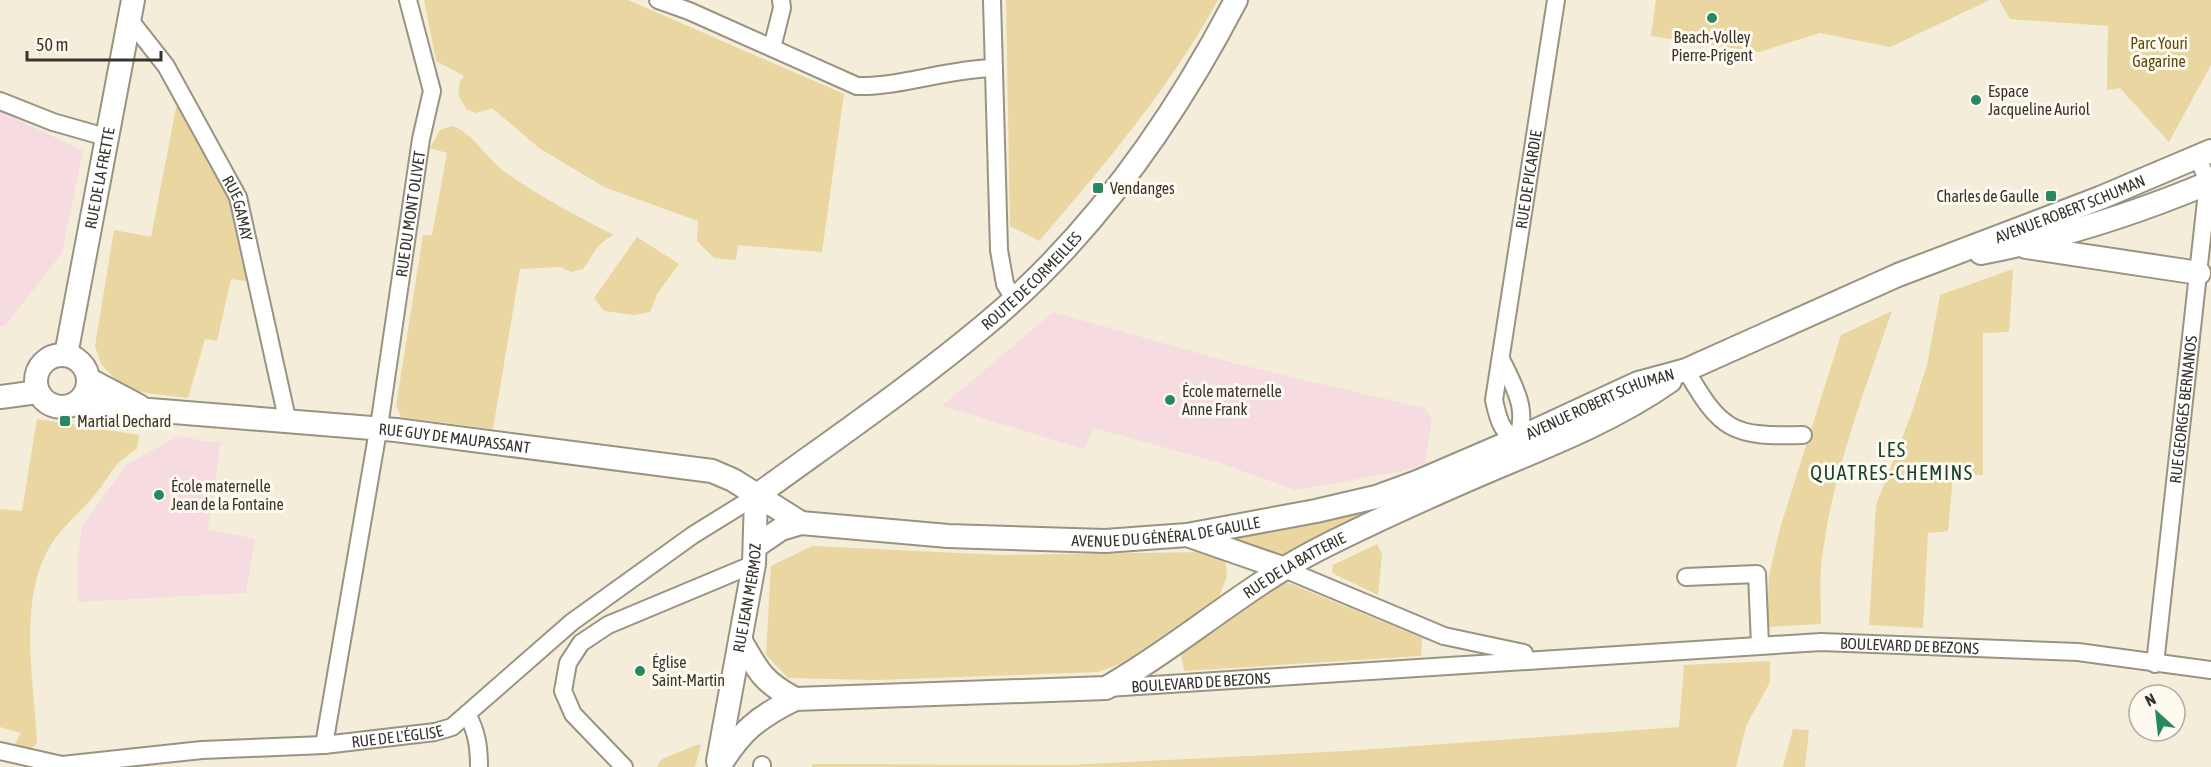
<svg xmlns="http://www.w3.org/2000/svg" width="2211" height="767" font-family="'Asap Condensed',sans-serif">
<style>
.education{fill:#f6dce0}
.green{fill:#e9d6a0}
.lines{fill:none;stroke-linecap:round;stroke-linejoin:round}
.street-casing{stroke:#999381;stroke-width:20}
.secondary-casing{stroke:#999381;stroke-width:26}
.street{stroke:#fff;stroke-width:16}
.secondary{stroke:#fff;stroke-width:22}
.poi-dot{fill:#278962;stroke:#fffaef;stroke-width:2}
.labels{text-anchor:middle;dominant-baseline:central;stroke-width:6;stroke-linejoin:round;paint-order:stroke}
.poi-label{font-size:16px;fill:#37342d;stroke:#fffaef;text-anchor:start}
.park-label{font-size:16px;fill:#5e4b0c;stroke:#fffaef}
.street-label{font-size:16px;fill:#37342d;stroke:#fffaef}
.quarter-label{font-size:20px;letter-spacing:1.5px;fill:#174431;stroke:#fffaef}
</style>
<rect width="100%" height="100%" fill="#f4edda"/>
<g class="education">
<polygon points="0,111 83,151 62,253 5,326 0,326"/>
<polygon points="1053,312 1237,364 1424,408 1432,418 1425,464 1403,471 1295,490 1220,463 1094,428 1084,449 942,406"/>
<polygon points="179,436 209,442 221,441 208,529 255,539 246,593 78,602 77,565 82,526 127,464"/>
</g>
<g class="green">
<polygon points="424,0 628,0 844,94 822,252 738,245 736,260 714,258 697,241 698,221 604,187 539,148 492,108 476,113 467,110 458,95 460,81 464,76 436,61"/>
<path d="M1006 0H1218C1169 89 1105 164 1039 241L1010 226Z"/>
<polygon points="1656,0 1990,0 1890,47 1820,33 1759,52 1651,36"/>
<polygon points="1999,0 2211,0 2211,65 2169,142 2120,88 2107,90 2108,26 2010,19"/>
<polygon points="179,106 230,197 252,282 231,279 217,341 205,339 188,398 146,393 130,388 118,382 101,364 95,346 114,230 151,237 176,108"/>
<path d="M452 126C472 132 485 156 501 169 536 195 576 216 614 235 595 244 595 253 583 269L571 272 560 267 520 269 493 429 401 417 396 406 423 235H432L447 153 430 148 440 130Z"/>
<polygon points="637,237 679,264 657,294 650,312 634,315 604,311 594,298"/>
<polygon points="2013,269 2009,332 1983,333 1983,475 1953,475 1948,531 1928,533 1923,628 1869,625 1876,505 1911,415 1927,365 1940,295"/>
<path d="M1892 311C1864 392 1832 474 1822 559 1819 580 1821 603 1821 624L1767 627 1769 576 1780 528 1841 335Z"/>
<path d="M37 419 139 435 137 449C110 466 115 470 97 492 82 511 62 526 49 548 18 601 34 683 37 743L31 749 15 744 21 733 0 727V509L22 511Z"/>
<polygon points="1390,504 1275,558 1232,540 1234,536"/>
<polygon points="1377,544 1382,554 1378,595 1332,573 1333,565"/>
<polygon points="812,546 1002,555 1208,552 1225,559 1227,576 1219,597 1122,663 1098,672 876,680 788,678 766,655 771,566"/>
<polygon points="1284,581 1422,638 1421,656 1184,671 1181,654"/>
<polygon points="1770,661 1770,682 1746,726 1736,767 812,767 812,764 1067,765 1346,751 1679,727 1684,665"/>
<polygon points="1793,729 1809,730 1805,767 1783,767"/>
<polygon points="696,745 701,745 695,767 657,767 662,759"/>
</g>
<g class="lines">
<g class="street-casing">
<g id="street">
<path d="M658 0 689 11 857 86C902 87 946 69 994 68"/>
<polyline points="992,0 999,250 1005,284 1014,299"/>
<path id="s1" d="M129 19 166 66 238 197 288 423"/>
<polyline points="772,48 782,8 781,0"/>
<polyline points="0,101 53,122 109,138"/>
<path d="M1501 359C1515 388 1531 413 1514 445"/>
<path d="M1686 370C1721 431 1732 437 1803 435"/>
<path id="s2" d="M1525 441C1502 438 1498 419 1494 400L1556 0"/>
<polyline points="1282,568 1444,636 1524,653"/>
<polyline points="1686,577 1757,574 1760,645"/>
<path id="s3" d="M2155 664 2208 183 2198 157"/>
<path id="s4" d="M1107 688 1821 642 2078 652 2211 670"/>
<path d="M467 714C477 732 479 747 479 767"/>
<path id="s5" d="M324 745 381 413 421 139 432 91 408 0"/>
<path id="s6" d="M0 751 62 765 202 750 324 745 435 732 452 727 572 622 693 535 756 496"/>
<polyline points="762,765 762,767"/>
<polyline points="624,767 573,714 563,691 568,663 581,643 608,625 754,564"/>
</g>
</g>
<g class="secondary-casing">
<g id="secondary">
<polyline points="2026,247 2199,273"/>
<path d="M1981 253C2059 238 2137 213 2211 182"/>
<circle cx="62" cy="381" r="26"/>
<path id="s7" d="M66 355 133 0"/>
<polyline points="88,379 139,406"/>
<polyline points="0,397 38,392"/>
<path id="s8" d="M75 404 396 430 712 471 733 480 801 523"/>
<path id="s9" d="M756 496C833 440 912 386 985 325 1091 237 1173 121 1236 0"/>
<polyline points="1190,536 1282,568"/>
<path id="s10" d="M756 546 781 529 801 523 948 536 1105 541 1187 535 1316 511 1376 497 1417 482 1517 439 1638 383 1686 370 1898 275 2100 198 2211 151"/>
<path d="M742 643C759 673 764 682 795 699"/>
<path id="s11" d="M718 761 754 564 756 496"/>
<path id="s12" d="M719 767C740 732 758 717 795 699L1106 688C1180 646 1243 588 1319 549 1378 519 1439 492 1500 466 1558 442 1619 417 1670 381"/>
</g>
</g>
<use href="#street" class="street"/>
<use href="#secondary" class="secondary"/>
</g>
<g class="poi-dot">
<circle cx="1712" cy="18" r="6"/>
<circle cx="1976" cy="100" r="6"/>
<rect x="1092" y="182" width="12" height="12" rx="3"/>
<rect x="2045" y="190" width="12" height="12" rx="3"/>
<circle cx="1170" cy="400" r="6"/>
<rect x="59" y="415" width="12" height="12" rx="3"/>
<circle cx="159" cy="495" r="6"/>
<circle cx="640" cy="671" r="6"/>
</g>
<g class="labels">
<g class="poi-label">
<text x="1712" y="37" text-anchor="middle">Beach-Volley<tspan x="1712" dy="18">Pierre-Prigent</tspan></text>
<text x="1988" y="91">Espace<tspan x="1988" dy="18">Jacqueline Auriol</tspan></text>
<text x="1110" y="188">Vendanges</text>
<text x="2039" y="196" text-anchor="end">Charles de Gaulle</text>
<text x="1182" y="391">École maternelle<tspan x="1182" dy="18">Anne Frank</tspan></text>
<text x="77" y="421">Martial Dechard</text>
<text x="171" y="486">École maternelle<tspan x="171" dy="18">Jean de la Fontaine</tspan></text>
<text x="652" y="662">Église<tspan x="652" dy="18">Saint-Martin</tspan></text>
</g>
<g class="park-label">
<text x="2159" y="43">Parc Youri<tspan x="2159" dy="18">Gagarine</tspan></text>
</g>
<g class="street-label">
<text stroke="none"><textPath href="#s7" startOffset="180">RUE DE LA FRETTE</textPath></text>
<text stroke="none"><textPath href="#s2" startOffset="279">RUE DE PICARDIE</textPath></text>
<text stroke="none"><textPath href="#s10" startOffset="1383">AVENUE ROBERT SCHUMAN</textPath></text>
<text stroke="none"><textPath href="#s1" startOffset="220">RUE GAMAY</textPath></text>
<text stroke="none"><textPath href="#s5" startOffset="538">RUE DU MONT OLIVET</textPath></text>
<text stroke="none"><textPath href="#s9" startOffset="350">ROUTE DE CORMEILLES</textPath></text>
<text stroke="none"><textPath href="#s10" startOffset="874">AVENUE ROBERT SCHUMAN</textPath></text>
<text stroke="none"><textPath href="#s3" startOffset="256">RUE GEORGES BERNANOS</textPath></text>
<text stroke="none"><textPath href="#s8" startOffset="381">RUE GUY DE MAUPASSANT</textPath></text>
<text stroke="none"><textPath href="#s10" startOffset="417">AVENUE DU GÉNÉRAL DE GAULLE</textPath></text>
<text stroke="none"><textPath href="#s12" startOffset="640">RUE DE LA BATTERIE</textPath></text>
<text stroke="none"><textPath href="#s11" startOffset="166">RUE JEAN MERMOZ</textPath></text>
<text stroke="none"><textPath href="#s4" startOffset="804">BOULEVARD DE BEZONS</textPath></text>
<text stroke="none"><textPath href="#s4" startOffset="94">BOULEVARD DE BEZONS</textPath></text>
<text stroke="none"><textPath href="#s6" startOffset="400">RUE DE L'ÉGLISE</textPath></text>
</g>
<g class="quarter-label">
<text x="1892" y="449">LES<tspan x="1892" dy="23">QUATRES-CHEMINS</tspan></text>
</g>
</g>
<g transform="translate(2157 713) rotate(333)"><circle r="28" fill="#fffaef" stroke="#afaba1" stroke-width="1.5"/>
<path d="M0-4.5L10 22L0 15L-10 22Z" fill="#278962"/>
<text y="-9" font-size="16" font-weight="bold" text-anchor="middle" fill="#37342d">N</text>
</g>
<path d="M27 51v9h134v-9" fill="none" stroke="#37342d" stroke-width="3"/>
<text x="36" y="51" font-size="18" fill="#37342d" stroke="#fffaef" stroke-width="4.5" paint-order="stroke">50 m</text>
</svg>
